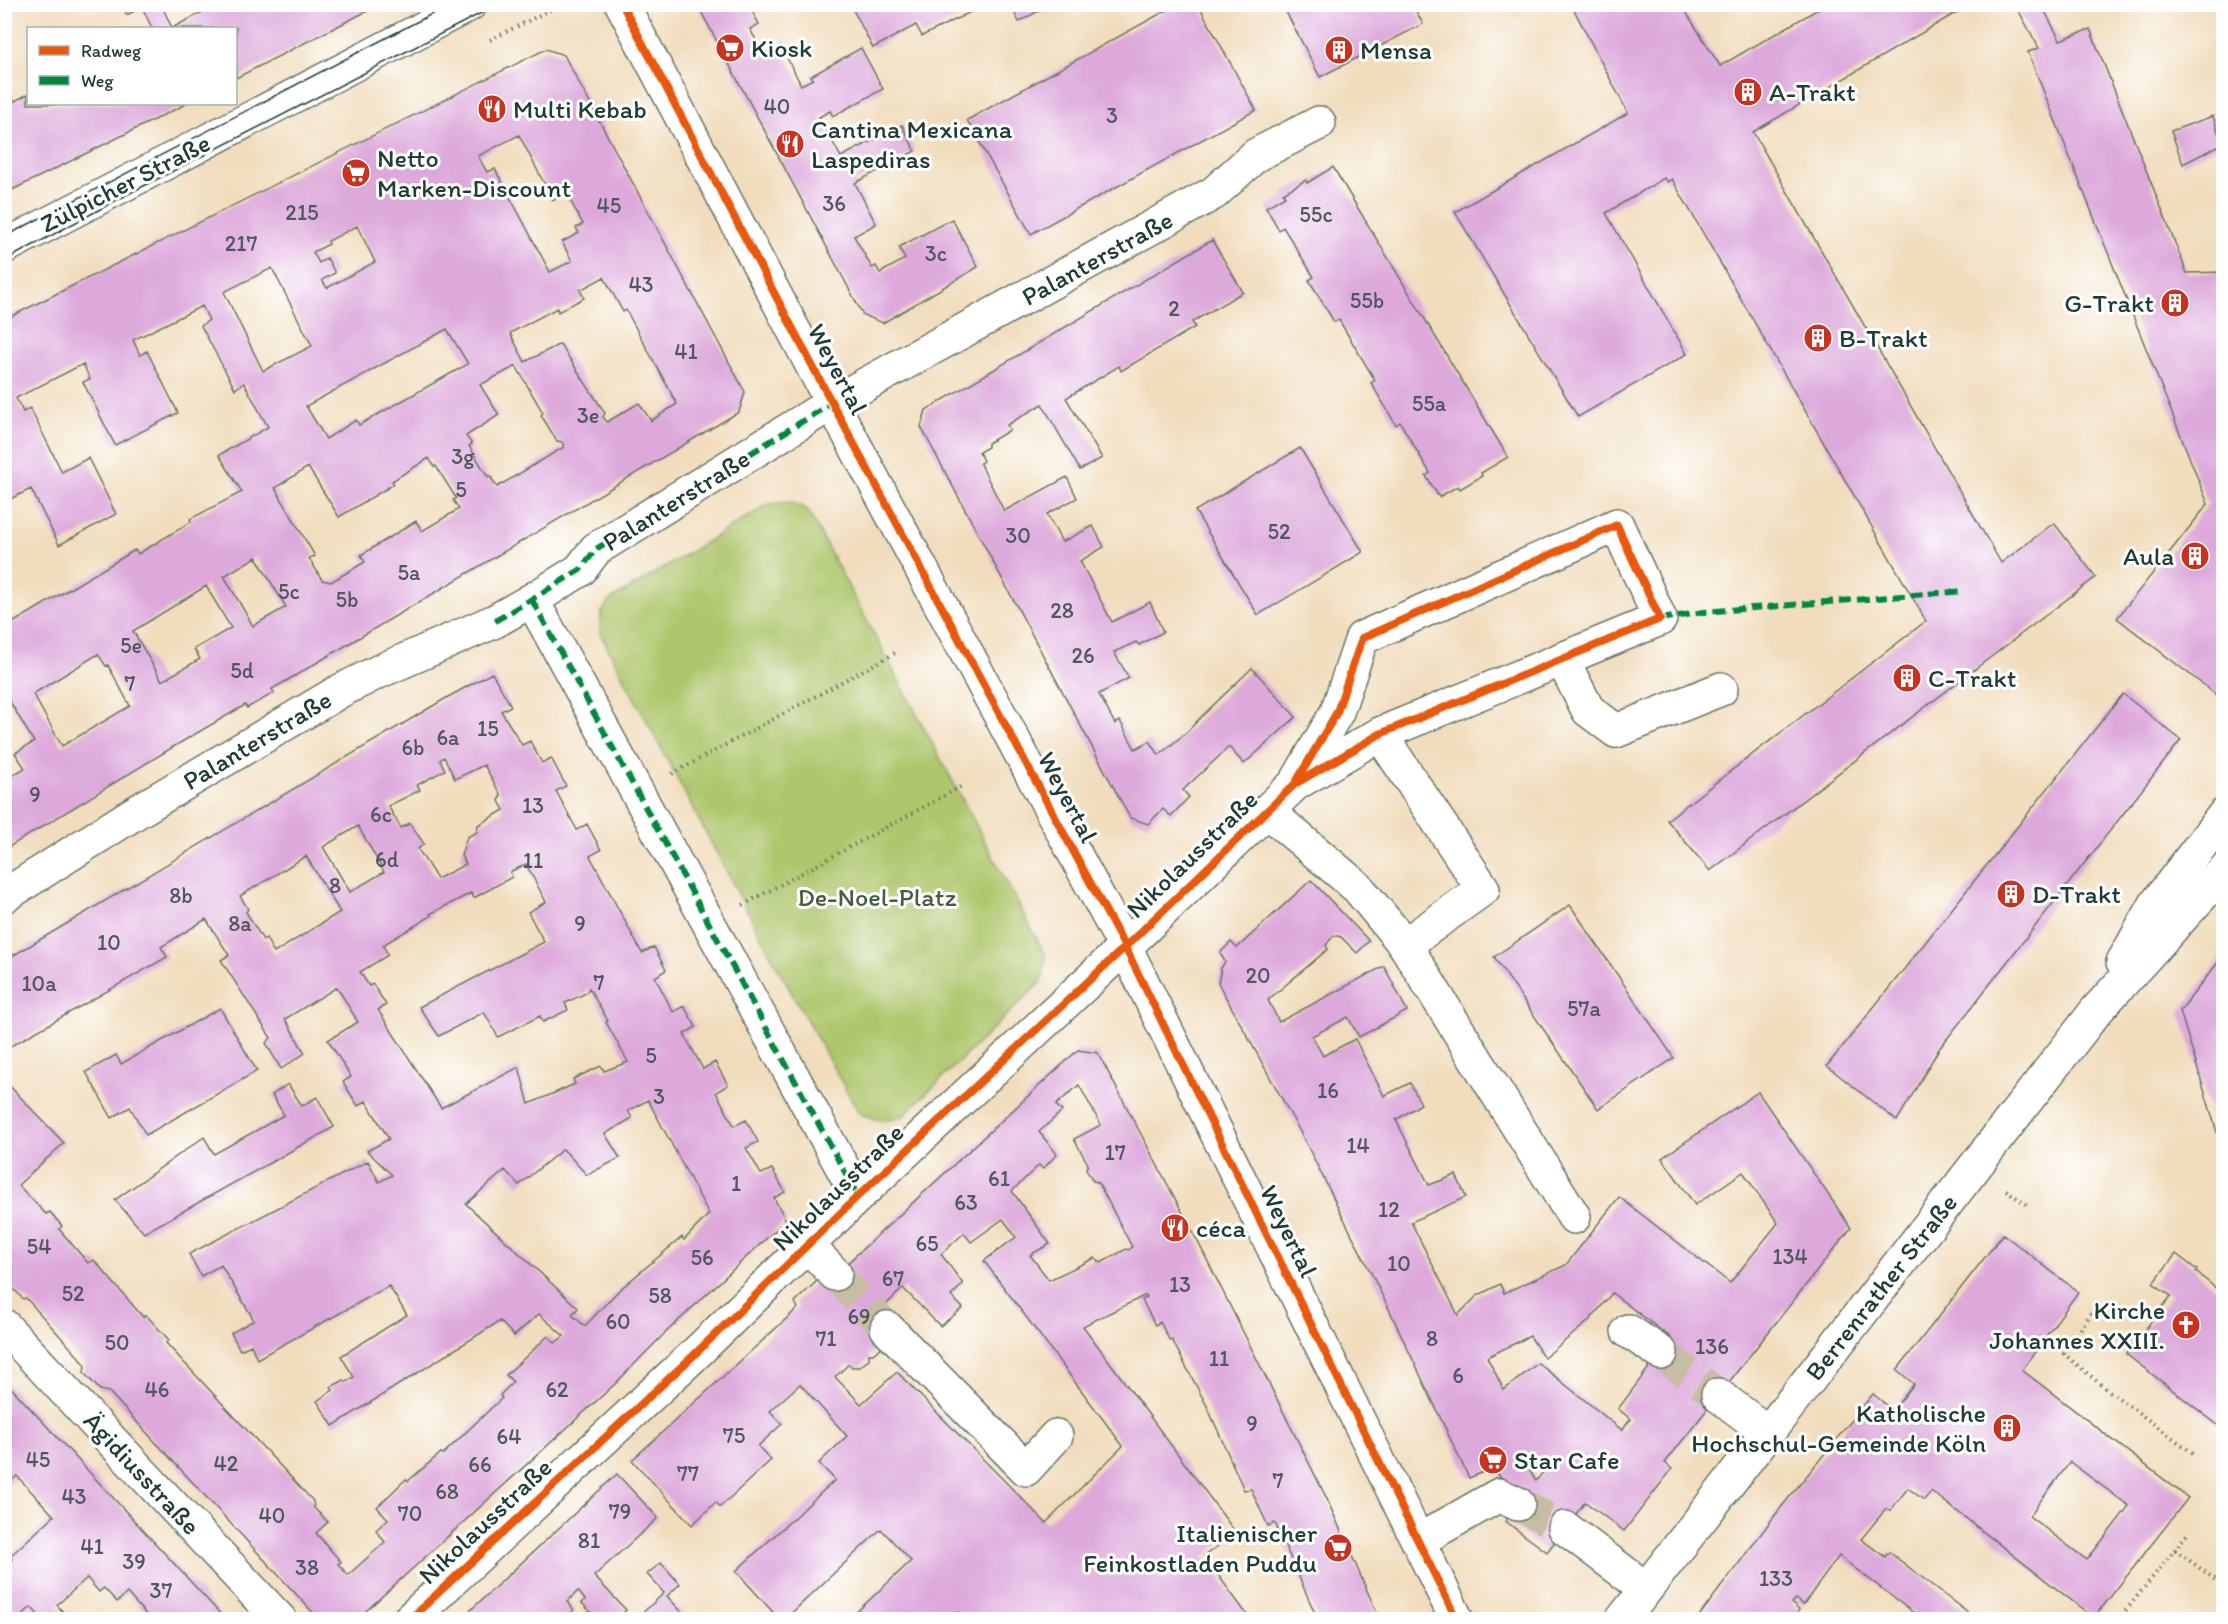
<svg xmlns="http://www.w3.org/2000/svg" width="2228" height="1624" font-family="Itim,sans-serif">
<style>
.green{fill:#aec66c;stroke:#668250;stroke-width:1.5}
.building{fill:#dda9db;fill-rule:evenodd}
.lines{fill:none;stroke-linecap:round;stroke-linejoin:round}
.minor-tunnel{stroke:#c7bda2;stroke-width:33;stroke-dasharray:33 16;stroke-linecap:butt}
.minor-casing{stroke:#687564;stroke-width:36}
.path{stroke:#687564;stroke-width:4;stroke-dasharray:1.5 4.5;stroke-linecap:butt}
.minor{stroke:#fff;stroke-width:33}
.tram{stroke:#1f3d34;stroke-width:1.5}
.quiet{stroke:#00873e;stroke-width:6;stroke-dasharray:12 6;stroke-linecap:butt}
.cycleway-casing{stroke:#fff;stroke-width:11}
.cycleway{stroke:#e8590c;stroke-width:8}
.labels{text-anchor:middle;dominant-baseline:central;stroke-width:6;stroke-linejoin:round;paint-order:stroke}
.number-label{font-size:22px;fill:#4e585e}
.poi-label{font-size:26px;fill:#1f3d34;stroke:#fff;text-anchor:start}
.street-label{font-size:26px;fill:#1f3d34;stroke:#fff}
.park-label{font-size:26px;fill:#435f42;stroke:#fff}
</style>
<rect width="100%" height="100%" fill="#fff"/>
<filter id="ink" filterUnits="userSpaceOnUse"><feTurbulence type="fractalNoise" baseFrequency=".0167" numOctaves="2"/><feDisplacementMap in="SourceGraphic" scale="12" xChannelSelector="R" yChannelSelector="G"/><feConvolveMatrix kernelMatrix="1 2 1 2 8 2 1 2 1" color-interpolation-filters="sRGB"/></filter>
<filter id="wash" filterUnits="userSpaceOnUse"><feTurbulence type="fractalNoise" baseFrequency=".008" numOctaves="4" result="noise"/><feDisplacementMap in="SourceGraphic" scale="24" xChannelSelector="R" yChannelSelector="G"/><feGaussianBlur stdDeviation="1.35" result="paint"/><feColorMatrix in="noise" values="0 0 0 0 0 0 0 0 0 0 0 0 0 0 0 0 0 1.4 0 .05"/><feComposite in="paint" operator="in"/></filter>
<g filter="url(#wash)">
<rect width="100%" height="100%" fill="#f1ddbd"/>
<path class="green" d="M790 502 807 509 1046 956 1042 981 903 1116C885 1123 875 1120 859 1113L774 961 600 633 601 614 609 601 769 504Z"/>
<g id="blocks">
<g class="building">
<polygon points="122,4 161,4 172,28 218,4 381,4 236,78 236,28 152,28 142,7 127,15"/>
<polygon points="697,4 769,4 753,13 759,24 750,29 764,55 781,46 801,85 813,79 811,76 861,48 883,89 833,116 830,111 819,117 841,157 902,125 915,151 855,183 876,224 854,236 872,268 876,266 880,273 905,259 899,247 952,219 978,267 883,323 863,315"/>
<polygon points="850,4 977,4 979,8 922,36 916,25 873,48"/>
<polygon points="1010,4 1051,4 1019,22"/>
<polygon points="1178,4 1198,4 1256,110 1031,234 967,120"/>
<polygon points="1282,4 1412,4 1423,24 1320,77"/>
<polygon points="1571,4 1681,4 1720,66 1827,4 1971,4 1753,132 2001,563 2054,523 2096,577 1710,871 1667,820 1926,621 1672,179 1667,182 1664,178 1606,213 1687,354 1578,417 1455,212 1628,113"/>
<polygon points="2015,4 2041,4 2060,40 2090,29 2187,273 2222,272 2223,333 2223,700 2117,618 2208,504 2028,52 2039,48"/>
<path d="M546 49 564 55 745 392 739 412 286 681 272 689 274 693 247 708 245 705 178 744 4 850V780L25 768 15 753 34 742 4 692V628L135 550 138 554 191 522 190 519 242 492 219 455 268 427 244 383 235 389 201 326 209 320 202 306 133 340 140 355 147 351 178 413 115 445 83 382 90 379 83 364 16 398 23 412 30 408 62 472 88 458 116 514 59 545 31 489 4 502V320ZM519 135 553 200 566 193 583 224 576 228 579 233 562 242 572 261 550 272 495 169 487 172 478 156ZM357 226 375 262 327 288 322 280 335 273 327 258 319 263 313 252 329 244 328 241ZM272 268 312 346 263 371 224 292ZM604 277 623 312 626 310 677 404 651 421 639 403 607 422 603 417 605 413 560 344 525 362 510 333 557 308 558 312 584 298 580 290ZM447 329 468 364 359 425 356 420 326 439 306 406ZM516 366 543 413 541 415 557 441 562 442 564 447 497 487 490 476 488 477 469 446 472 444 466 436 499 415 480 385ZM429 458 434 467 436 466 456 498 453 500 459 509 422 531 416 521 361 555 365 562 331 582 322 580 309 558 315 556 275 488 308 467 339 517 394 484 392 481ZM256 557 286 607 253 626 224 576ZM206 586 231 628 194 649 200 659 162 681 133 631ZM98 654 106 666 108 665 130 706 62 746 33 694Z"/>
<polygon points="4,70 13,102 28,94 28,104 186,104 4,194"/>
<polygon points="2213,116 2222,144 2183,164 2171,131"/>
<polygon points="1333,167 1508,457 1481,473 1482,476 1460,489 1458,486 1439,497 1426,476 1430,473 1400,422 1396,425 1371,383 1375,380 1339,320 1334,322 1309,280 1314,277 1283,227 1279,230 1266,207 1285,196 1283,193 1306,180 1307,183"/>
<polygon points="1212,240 1243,292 1192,322 1195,327 1121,371 1119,366 1066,398 1102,458 1080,470 1042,404 1007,425 1010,430 988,443 988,447 979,452 983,461 980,463 1004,511 1067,477 1077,498 1047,514 1062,542 1093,526 1104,547 1080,561 1112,622 1150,602 1163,632 1139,645 1136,642 1114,652 1129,678 1099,694 1115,724 1120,721 1135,749 1150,741 1159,755 1187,732 1201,717 1252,668 1296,717 1244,764 1229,747 1183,790 1189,797 1171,816 1163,809 1148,824 1130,818 921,427 926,410"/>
<polygon points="1300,448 1363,552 1258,615 1195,511"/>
<path d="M492 673 511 706 501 711 522 745 530 741 542 763 551 758 566 786 556 791 577 830 587 824 601 850 590 856 642 953 654 947 666 970 655 977 673 1012 684 1006 696 1027 684 1034 703 1069 715 1062 728 1085 716 1092 734 1126 746 1120 758 1142 746 1148 761 1174 772 1169 785 1192 774 1198 786 1220 661 1337 615 1384 356 1620H320L109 1392 100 1390 84 1373 85 1364 26 1298 23 1299 4 1279V1080L64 1143 18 1185 46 1214 50 1212 62 1226 59 1229 88 1263 94 1260 143 1317 146 1315 169 1340 166 1343 178 1356 313 1501 314 1508 328 1522 316 1533 341 1562 338 1564 348 1575 385 1542 376 1530 388 1519 377 1507 406 1479 408 1481 441 1453 443 1454 502 1398 500 1395 513 1382 506 1375 548 1336 555 1343 564 1336 539 1314 514 1336 500 1321 333 1426 317 1401 333 1390 331 1387 344 1380 346 1382 354 1377 341 1356 407 1315 389 1286 257 1359 251 1345 240 1350 231 1333 254 1320 221 1265 201 1276 189 1254 368 1161 379 1182 392 1175 367 1151 389 1139 366 1101 358 1106 343 1082 351 1077 328 1040 358 1022 337 987 285 1019 305 1053 281 1069 266 1043 271 1038 221 960 229 955 206 919 161 947 167 957 4 1050V961L448 697ZM444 757 455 779 484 765 501 795 499 801 504 810 478 825 477 832 467 837 461 856 466 864 437 879 418 849 424 844 410 823 401 828 388 806 420 790 417 785 445 770 440 760ZM358 826 384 872 350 892 323 847ZM306 856 340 912 274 953 266 938 263 940 246 912 248 909 240 896ZM526 864 546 902 528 912 544 942 419 1007 439 1036 484 1012 498 1037 540 1016 543 1022 568 1010 565 1003 586 993 589 988 608 1021 606 1022 628 1062 604 1071 601 1066 573 1079 575 1084 529 1104 519 1067 441 1108 378 1010 386 1005 373 984 369 986 360 972 388 955 383 945 431 916 430 914 471 893 474 898 512 877 510 872ZM648 1100 709 1214 684 1240 682 1237 618 1291 585 1326 572 1315 578 1308 466 1204 505 1170 519 1185 563 1149 587 1175 620 1158 605 1134 632 1118 628 1111Z"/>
<polygon points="2123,694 2181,740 1939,1049 1897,1121 1827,1066"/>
<path d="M1311 880 1369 941 1357 953 1341 937 1334 935 1326 945 1328 949 1268 1000 1279 1022 1384 966 1407 1011 1359 1037 1348 1017 1312 1036 1323 1056 1355 1039 1384 1096 1410 1083 1421 1104 1396 1120 1429 1185 1456 1175 1466 1197 1411 1222 1458 1315 1477 1296 1500 1284 1504 1293 1566 1265 1619 1197 1730 1283 1778 1223 1743 1172 1695 1205 1662 1158 1758 1092 1851 1228 1671 1455 1665 1463 1672 1469 1624 1531 1585 1502 1547 1552 1505 1521 1521 1501 1493 1468 1469 1478 1387 1305 1303 1137 1218 983 1221 968 1225 962 1220 953 1231 942 1237 948ZM1612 1293 1671 1338 1618 1409 1631 1419 1622 1430 1538 1363 1504 1390 1487 1357 1530 1336 1544 1358 1589 1321ZM1521 1454 1544 1471 1536 1481Z"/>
<polygon points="1570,905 1674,1058 1598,1109 1494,957"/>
<polygon points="2223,956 2223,1152 2180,1011"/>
<polygon points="220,1008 257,1071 146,1135 130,1107 112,1118 86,1072 116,1055 121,1064"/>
<path d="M1078 1050 1098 1053 1198 1242 1326 1497 1380 1620H1318L1275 1523 1268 1526 1251 1489 1244 1490 1207 1406 1172 1340 1170 1341 1160 1322 1155 1325 1142 1300 1147 1297 1146 1295 1083 1326 1236 1533 1204 1556 1251 1620H966L959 1612 950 1620H848L911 1561 881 1529 784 1620H780L736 1571 835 1480 819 1463 847 1436 800 1384 770 1411 782 1424 758 1446 771 1460 720 1507 716 1502 692 1525 632 1460 798 1308 795 1302 819 1279 842 1268ZM1079 1085 1101 1125 1074 1139 1088 1164 1086 1169 1093 1181 1098 1182 1132 1247 1129 1250 1126 1249 1101 1263 1095 1258 1049 1280 1030 1255 1050 1244 1012 1191 1039 1165 1043 1169 1057 1154 1039 1132 1062 1111 1056 1105ZM1003 1219 1016 1237 984 1261 1123 1446 1046 1523 897 1372 861 1404 835 1377 849 1364 852 1367H860L869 1359V1354H873L883 1346 893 1322 881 1310 903 1288 940 1326 963 1308 951 1296 963 1284 941 1254 964 1233 971 1242Z"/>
<polygon points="288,1084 302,1106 317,1097 334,1127 144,1233 115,1200 204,1137 214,1154 284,1115 272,1095"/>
<path d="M2003 1234 2078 1292 2022 1370 2188 1498 2094 1618 1931 1491 1924 1500 1908 1488 1890 1511 1886 1509 1861 1539 1885 1557 1889 1552 1977 1620H1923L1839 1556 1803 1605 1795 1599 1791 1603 1799 1610 1792 1620H1696L1779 1510 1873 1394 1893 1410 1914 1384 1897 1370ZM2070 1462 2129 1506 2087 1560 2029 1516Z"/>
<polygon points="2176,1254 2197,1270 2196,1272 2223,1294 2223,1429 2126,1354 2171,1296 2153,1283"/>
<polygon points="4,1380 167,1556 226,1620 151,1620 127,1593 117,1602 104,1588 99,1592 87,1578 57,1605 70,1620 43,1620 31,1607 17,1620 4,1620 4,1567 12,1559 10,1556 54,1516 17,1476 4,1487"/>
<polygon points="617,1474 658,1518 594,1576 626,1610 616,1620 598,1620 582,1603 585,1600 578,1591 567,1602 574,1610 562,1620 553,1620 550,1617 547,1620 460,1620"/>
<polygon points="661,1563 680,1584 667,1596 689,1620 635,1620 664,1593 647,1574"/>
</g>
</g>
</g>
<g filter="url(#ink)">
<use href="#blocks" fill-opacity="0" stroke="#687564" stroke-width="1.5"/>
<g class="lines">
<g class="minor-tunnel">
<polyline points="835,1274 887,1328"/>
<polyline points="1661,1353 1718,1395"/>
<polyline points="1518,1504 1565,1528"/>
</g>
<g class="minor-casing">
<g id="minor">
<polyline points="622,4 832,403 1125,947 1457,1620"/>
<polyline points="4,247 470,4"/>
<polyline points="532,600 858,1196"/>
<polyline points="1562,659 1588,710 1616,731 1721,689"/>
<polyline points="1380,734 1483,889 1405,945"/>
<polyline points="1267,811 1358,888 1405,945 1574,1217"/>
<polyline points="4,896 138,811 340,691 378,672 495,621 532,600 580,570 596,549 832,403 1214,193 1256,155 1319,123"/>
<polyline points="2123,962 2156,904 2224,815"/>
<polyline points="807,1245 835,1274"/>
<polyline points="4,1326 280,1620"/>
<polyline points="887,1328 1026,1469 1056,1436"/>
<polyline points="1628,1331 1661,1353"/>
<polyline points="1718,1395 1767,1432"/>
<polyline points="1565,1528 1646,1589"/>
<polyline points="1418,1541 1499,1495 1518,1504"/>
<polyline points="409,1620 693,1356 858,1196 1125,947 1295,784 1380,734 1660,619 1617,525 1362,638 1337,712 1295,784"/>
<polyline points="1622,1620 2096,1011 2224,871"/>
</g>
</g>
<g class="path">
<polyline points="490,40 562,4"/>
<polyline points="672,774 895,653"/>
<polyline points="743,905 964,785"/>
<polyline points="2006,1190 2027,1205"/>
<polyline points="2098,1303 2064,1354 2105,1388 2193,1453"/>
<polyline points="2175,1550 2224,1586"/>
<polyline points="2118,1620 2189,1532"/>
</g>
<use href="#minor" class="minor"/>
<g class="tram">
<polyline points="4,237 451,4"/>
<polyline points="4,261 130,193 499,4"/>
</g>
<g class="quiet">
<polyline points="532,600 858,1196"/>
<polyline points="1660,619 1704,612 1964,591"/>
<polyline points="495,621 580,570 596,549 832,403"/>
</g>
<g class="cycleway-casing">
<g id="cycleway">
<polyline points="622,4 832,403 1125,947 1457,1620"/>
<polyline points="409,1620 693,1356 858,1196 1125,947 1295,784 1380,734 1660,619 1617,525 1362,638 1337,712 1295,784"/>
</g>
</g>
<use href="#cycleway" class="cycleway"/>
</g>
</g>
<defs>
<g id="supermarket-disc" transform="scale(1.5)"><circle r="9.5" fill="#c8321e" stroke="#fff"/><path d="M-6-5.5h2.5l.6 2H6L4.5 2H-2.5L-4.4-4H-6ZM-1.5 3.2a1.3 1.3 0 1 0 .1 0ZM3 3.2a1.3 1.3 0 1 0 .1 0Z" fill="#fff"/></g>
<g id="building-disc" transform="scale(1.5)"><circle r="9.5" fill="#c8321e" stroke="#fff"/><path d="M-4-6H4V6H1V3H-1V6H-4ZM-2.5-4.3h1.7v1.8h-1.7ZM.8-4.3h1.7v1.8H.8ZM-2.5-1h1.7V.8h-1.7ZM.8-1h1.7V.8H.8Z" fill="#fff"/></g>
<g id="restaurant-disc" transform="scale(1.5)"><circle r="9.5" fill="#c8321e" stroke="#fff"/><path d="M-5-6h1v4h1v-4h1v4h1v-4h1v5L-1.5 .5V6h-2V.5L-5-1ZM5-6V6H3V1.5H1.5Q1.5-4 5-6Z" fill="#fff"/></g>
<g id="church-disc" transform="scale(1.5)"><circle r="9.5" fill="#c8321e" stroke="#fff"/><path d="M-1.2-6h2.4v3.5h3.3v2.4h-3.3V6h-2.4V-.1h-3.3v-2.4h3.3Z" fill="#fff"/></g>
</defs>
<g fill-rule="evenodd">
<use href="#supermarket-disc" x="730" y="48"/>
<use href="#building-disc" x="1339" y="50"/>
<use href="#building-disc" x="1748" y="92"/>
<use href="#restaurant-disc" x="492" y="109"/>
<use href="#restaurant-disc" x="790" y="144"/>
<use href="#supermarket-disc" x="356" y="173"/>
<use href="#building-disc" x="2175" y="303"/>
<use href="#building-disc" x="1818" y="338"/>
<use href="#building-disc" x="2195" y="556"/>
<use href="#building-disc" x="1907" y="678"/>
<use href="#building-disc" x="2011" y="894"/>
<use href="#restaurant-disc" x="1175" y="1228"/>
<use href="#church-disc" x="2186" y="1325"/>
<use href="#building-disc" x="2007" y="1428"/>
<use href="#supermarket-disc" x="1493" y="1460"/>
<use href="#supermarket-disc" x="1338" y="1548"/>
</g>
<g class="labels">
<g class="number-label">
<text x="777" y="106">40</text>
<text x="1112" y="115">3</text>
<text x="834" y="203">36</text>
<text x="609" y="205">45</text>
<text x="302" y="212">215</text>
<text x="1316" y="214">55c</text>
<text x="241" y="243">217</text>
<text x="936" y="253">3c</text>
<text x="641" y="284">43</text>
<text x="1367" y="300">55b</text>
<text x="1174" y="308">2</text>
<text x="686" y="351">41</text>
<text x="1429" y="403">55a</text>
<text x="588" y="415">3e</text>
<text x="463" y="456">3g</text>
<text x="461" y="489">5</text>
<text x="1279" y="531">52</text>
<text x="1018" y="535">30</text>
<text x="409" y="572">5a</text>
<text x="289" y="591">5c</text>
<text x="347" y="599">5b</text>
<text x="1062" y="610">28</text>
<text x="131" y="645">5e</text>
<text x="1083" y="655">26</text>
<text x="242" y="670">5d</text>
<text x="130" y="683">7</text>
<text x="488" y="728">15</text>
<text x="448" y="737">6a</text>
<text x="413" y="747">6b</text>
<text x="35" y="794">9</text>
<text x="533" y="805">13</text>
<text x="381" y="814">6c</text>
<text x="387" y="859">6d</text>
<text x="533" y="860">11</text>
<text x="335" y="885">8</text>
<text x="181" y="895">8b</text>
<text x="240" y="923">8a</text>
<text x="580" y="923">9</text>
<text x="109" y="942">10</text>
<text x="1258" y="975">20</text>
<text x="599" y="982">7</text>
<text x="39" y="983">10a</text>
<text x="1584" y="1008">57a</text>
<text x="651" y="1055">5</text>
<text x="1328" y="1090">16</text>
<text x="659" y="1096">3</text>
<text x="1358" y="1145">14</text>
<text x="1115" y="1152">17</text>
<text x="999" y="1178">61</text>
<text x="736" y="1183">1</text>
<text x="966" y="1202">63</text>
<text x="1389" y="1209">12</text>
<text x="927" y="1243">65</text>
<text x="39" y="1246">54</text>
<text x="1790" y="1256">134</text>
<text x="702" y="1257">56</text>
<text x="1399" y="1263">10</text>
<text x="893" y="1278">67</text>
<text x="1180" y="1284">13</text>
<text x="73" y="1293">52</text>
<text x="660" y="1295">58</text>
<text x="859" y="1316">69</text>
<text x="618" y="1321">60</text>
<text x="826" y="1338">71</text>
<text x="1432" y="1338">8</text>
<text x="117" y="1342">50</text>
<text x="1712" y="1346">136</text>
<text x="1219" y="1358">11</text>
<text x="1458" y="1375">6</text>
<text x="157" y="1389">46</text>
<text x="557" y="1389">62</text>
<text x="1252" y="1423">9</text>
<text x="734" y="1435">75</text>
<text x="509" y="1436">64</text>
<text x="38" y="1459">45</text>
<text x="226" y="1463">42</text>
<text x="480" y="1464">66</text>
<text x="688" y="1473">77</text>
<text x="1278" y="1480">7</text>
<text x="447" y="1491">68</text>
<text x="74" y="1496">43</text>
<text x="620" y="1511">79</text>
<text x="410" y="1513">70</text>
<text x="272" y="1515">40</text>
<text x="589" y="1540">81</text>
<text x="92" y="1546">41</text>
<text x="134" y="1561">39</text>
<text x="307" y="1567">38</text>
<text x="1776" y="1578">133</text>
<text x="161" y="1590">37</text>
</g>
<g class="poi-label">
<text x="751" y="48">Kiosk</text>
<text x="1360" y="50">Mensa</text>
<text x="1769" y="92">A-Trakt</text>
<text x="513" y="109">Multi Kebab</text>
<text x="811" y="129">Cantina Mexicana<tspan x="811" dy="30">Laspediras</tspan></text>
<text x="377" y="158">Netto<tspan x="377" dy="30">Marken-Discount</tspan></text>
<text x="2154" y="303" text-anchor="end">G-Trakt</text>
<text x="1839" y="338">B-Trakt</text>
<text x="2174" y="556" text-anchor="end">Aula</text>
<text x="1928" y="678">C-Trakt</text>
<text x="2032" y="894">D-Trakt</text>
<text x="1196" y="1228">céca</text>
<text x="2165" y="1310" text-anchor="end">Kirche<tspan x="2165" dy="30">Johannes XXIII.</tspan></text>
<text x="1986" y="1413" text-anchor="end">Katholische<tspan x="1986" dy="30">Hochschul-Gemeinde Köln</tspan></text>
<text x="1514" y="1460">Star Cafe</text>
<text x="1317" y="1533" text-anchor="end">Italienischer<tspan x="1317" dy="30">Feinkostladen Puddu</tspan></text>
</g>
<g class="street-label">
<text transform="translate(125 183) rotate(-27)">Zülpicher Straße</text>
<text transform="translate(1097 258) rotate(-29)">Palanterstraße</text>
<text transform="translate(838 369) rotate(62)">Weyertal</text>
<text transform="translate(676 500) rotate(-32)">Palanterstraße</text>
<text transform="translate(257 740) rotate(-31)">Palanterstraße</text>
<text transform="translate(1068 797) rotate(62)">Weyertal</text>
<text transform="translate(1192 854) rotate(-44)">Nikolausstraße</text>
<text transform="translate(838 1187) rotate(-44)">Nikolausstraße</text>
<text transform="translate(1289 1231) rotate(64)">Weyertal</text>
<text transform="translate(1881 1287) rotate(-52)">Berrenrather Straße</text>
<text transform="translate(142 1473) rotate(47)">Ägidiusstraße</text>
<text transform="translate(485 1521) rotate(-43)">Nikolausstraße</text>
</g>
<g class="park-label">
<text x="877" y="897">De-Noel-Platz</text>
</g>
</g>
<rect width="2228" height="1624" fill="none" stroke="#fff" stroke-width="24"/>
<rect x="27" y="27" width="210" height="78" fill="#ffffff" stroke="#a5b1ae" stroke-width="1.5"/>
<rect x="39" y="46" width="30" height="9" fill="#e8590c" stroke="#a5b1ae" stroke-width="1.5"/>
<text x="81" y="57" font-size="18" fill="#1f3d34">Radweg</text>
<rect x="39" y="76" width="30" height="9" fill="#00873e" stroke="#a5b1ae" stroke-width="1.5"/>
<text x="81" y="87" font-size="18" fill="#1f3d34">Weg</text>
</svg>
